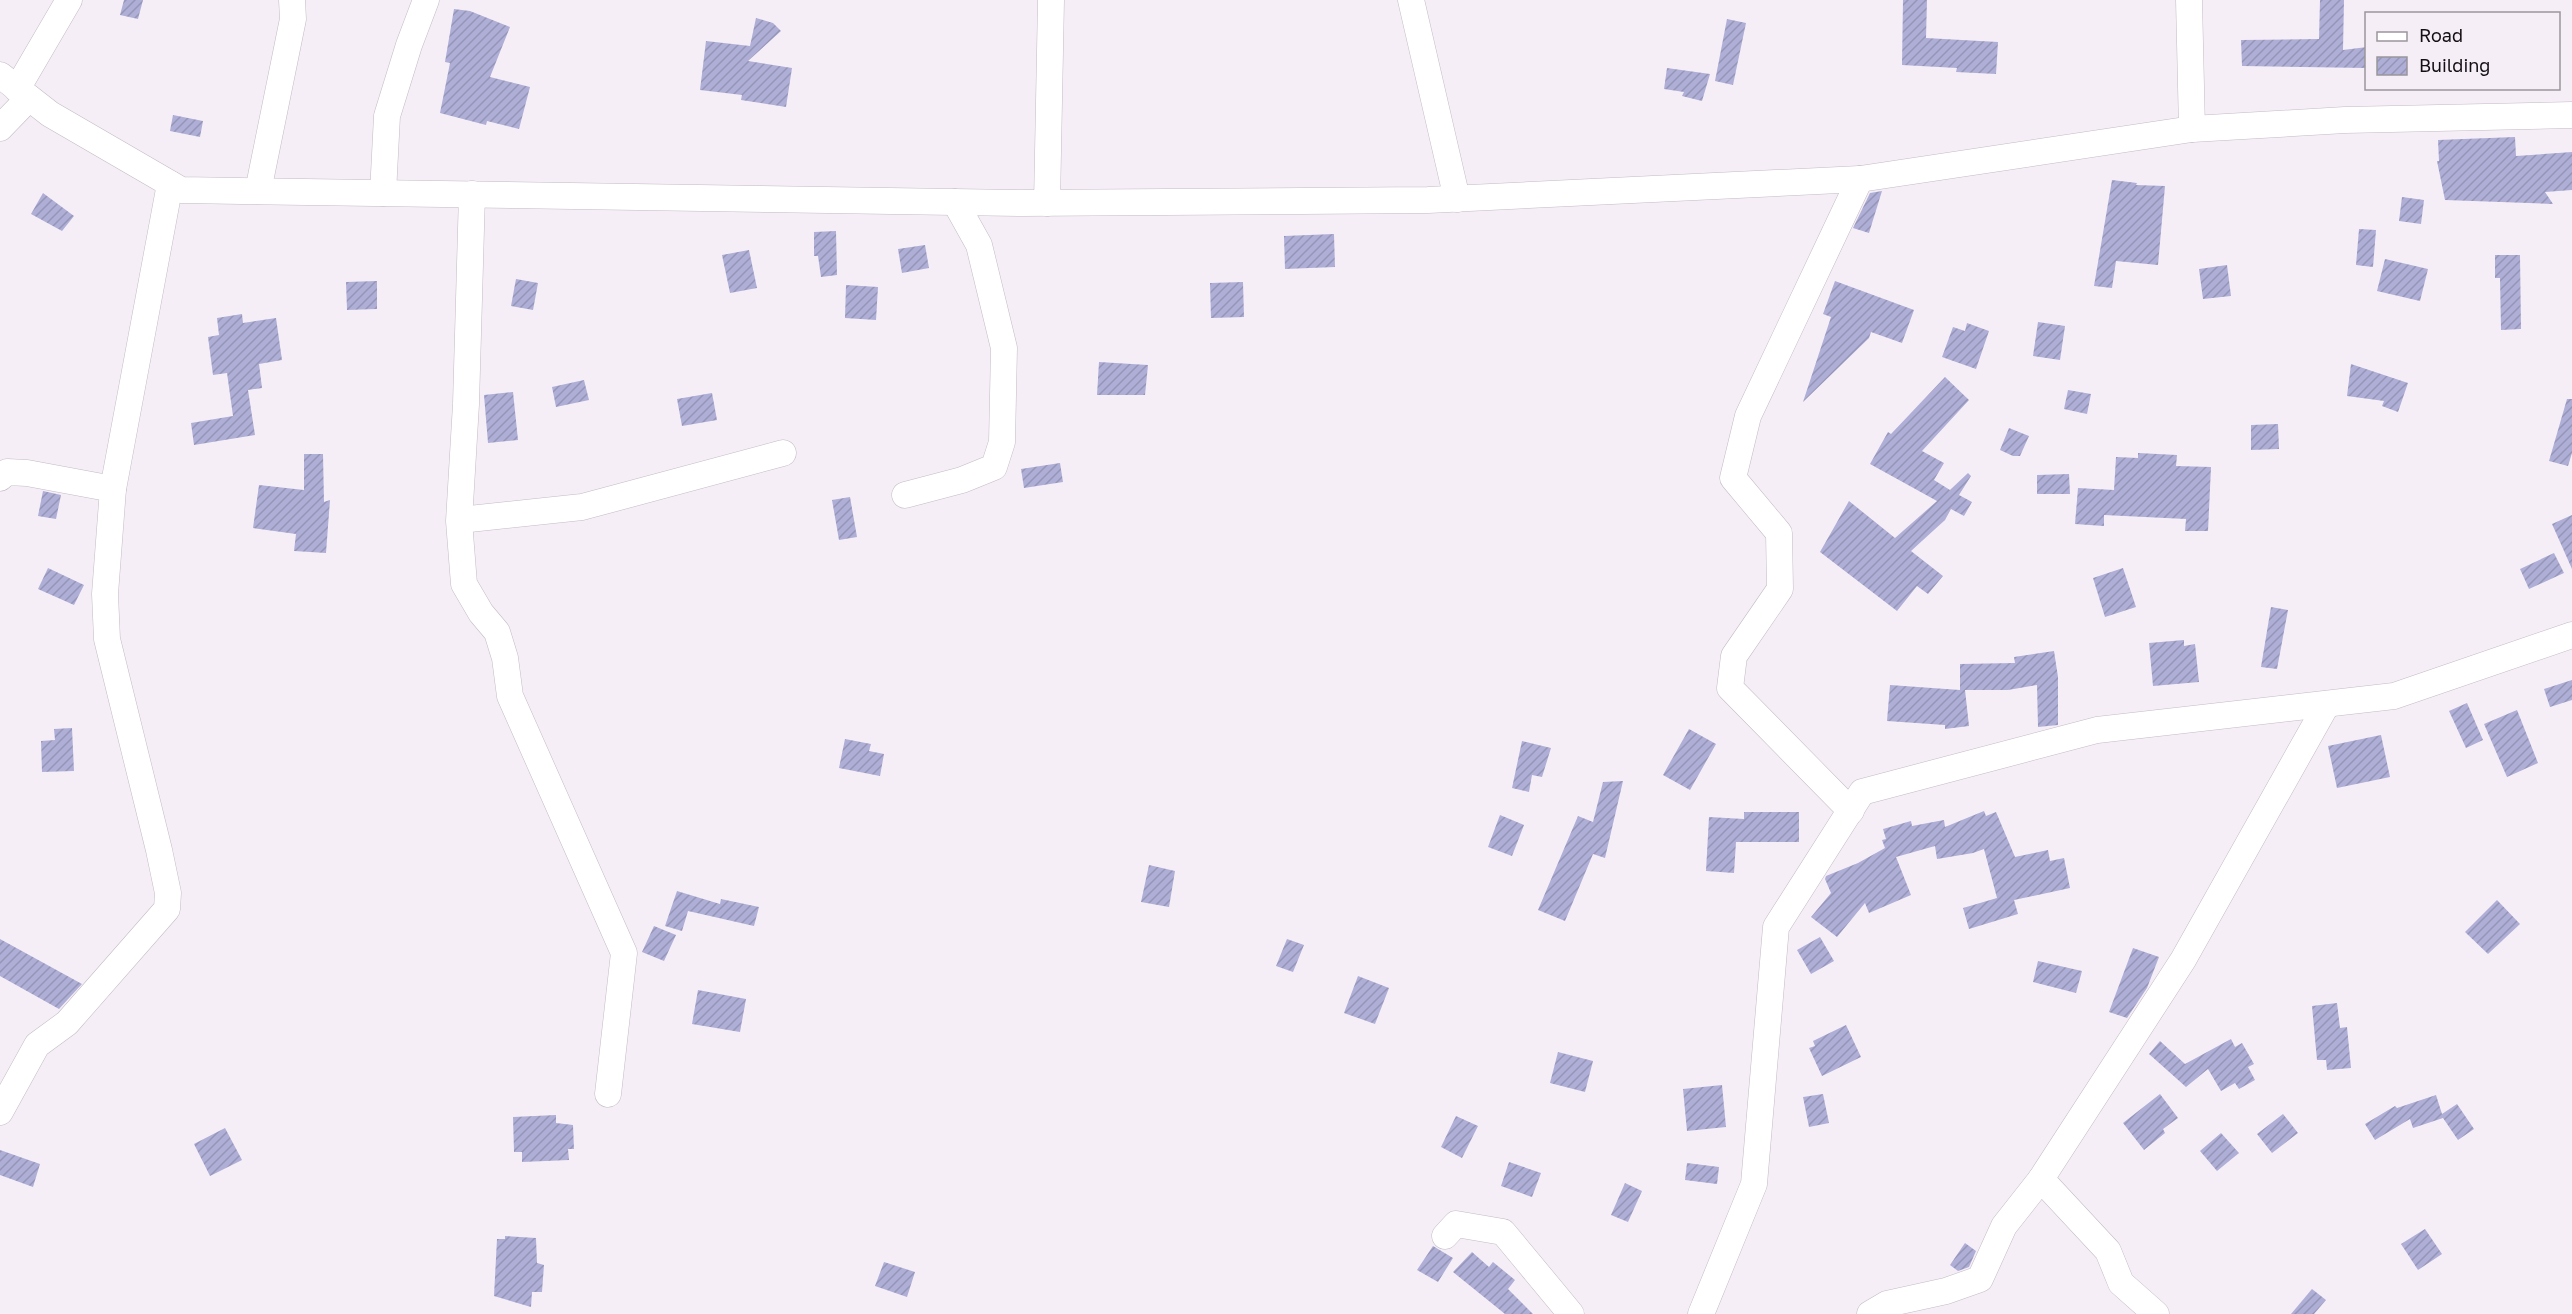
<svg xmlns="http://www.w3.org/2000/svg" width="2572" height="1314" font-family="'Golos Text',sans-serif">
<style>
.building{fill:url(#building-hatch)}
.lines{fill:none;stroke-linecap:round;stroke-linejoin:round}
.street-casing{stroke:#c3bbc3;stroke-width:27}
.street{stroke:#fff;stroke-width:26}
</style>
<defs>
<pattern id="building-hatch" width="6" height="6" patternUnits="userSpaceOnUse" patternTransform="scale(1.5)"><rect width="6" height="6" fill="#aeaed7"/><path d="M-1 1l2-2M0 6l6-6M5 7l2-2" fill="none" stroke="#9595b8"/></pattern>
</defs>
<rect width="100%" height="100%" fill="#f6eef7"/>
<g class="building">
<polygon points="124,0 143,0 138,19 120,15"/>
<polygon points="1903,0 1927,0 1926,38 1998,42 1996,74 1956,72 1957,68 1902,65"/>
<polygon points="2320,0 2344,0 2343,50 2367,47 2367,68 2242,66 2241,40 2319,39"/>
<polygon points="454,9 470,11 510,27 490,77 530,87 519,129 487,121 486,125 440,113 450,63 445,62"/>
<polygon points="756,18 773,23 781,31 748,61 792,68 786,107 741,100 742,95 700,90 706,41 750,46"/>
<polygon points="1727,19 1746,23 1733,85 1715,81"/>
<polygon points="1667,68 1710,74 1702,101 1682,96 1684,92 1664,89"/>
<polygon points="173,115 203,121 200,137 170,131"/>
<polygon points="2515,137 2516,156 2572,152 2572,190 2545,192 2553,204 2445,200 2437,161 2439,161 2438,140"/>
<polygon points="2112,180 2137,183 2136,185 2165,186 2158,265 2116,261 2112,288 2094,286"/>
<polygon points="1882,191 1869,233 1853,228 1870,193"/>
<polygon points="43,193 74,216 62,231 31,214"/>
<polygon points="2402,197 2424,200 2421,224 2399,221"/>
<polygon points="2359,229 2376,230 2373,267 2356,265"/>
<polygon points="836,231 837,275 821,277 818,256 814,256 814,232"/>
<polygon points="1334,234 1335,267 1285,269 1284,236"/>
<polygon points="925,245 929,268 902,273 898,249"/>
<polygon points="749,250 757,288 730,293 722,255"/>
<polygon points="2495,255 2520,255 2521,329 2501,330 2500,278 2495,278"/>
<polygon points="2385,259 2428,269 2420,301 2377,291"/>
<polygon points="2227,265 2231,296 2203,299 2199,269"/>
<polygon points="516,279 538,283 533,310 511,306"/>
<polygon points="377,281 377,309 347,310 346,282"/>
<polygon points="1835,281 1914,310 1902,343 1871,332 1869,338 1803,402 1831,317 1823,314"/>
<polygon points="1243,282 1244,317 1211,318 1210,283"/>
<polygon points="846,285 878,287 876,320 845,318"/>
<polygon points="242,314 243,323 276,318 282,360 259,364 262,388 248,390 255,435 194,445 191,423 233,416 227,373 213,375 208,337 219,335 217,318"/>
<polygon points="2038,322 2065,326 2060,360 2033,356"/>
<polygon points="1967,323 1989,331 1976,369 1942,357 1953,327 1965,331"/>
<polygon points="1099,362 1148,365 1145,395 1097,395"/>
<polygon points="2351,364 2408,383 2398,412 2382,406 2384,401 2347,396"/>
<polygon points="1945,377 1969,400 1922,451 1944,463 1934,480 1950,490 1968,473 1971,476 1959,495 1972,502 1964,516 1951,509 1945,520 1911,551 1943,576 1928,594 1917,586 1897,611 1820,552 1849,501 1895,538 1937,501 1870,464 1888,432 1891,434"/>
<polygon points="584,380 589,400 556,407 552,387"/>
<polygon points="2068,390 2091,394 2087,414 2064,409"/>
<polygon points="513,392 518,440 488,443 484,395"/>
<polygon points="712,393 717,420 682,426 677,399"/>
<polygon points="2567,399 2572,399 2572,453 2568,466 2549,461"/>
<polygon points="2278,424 2279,449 2251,450 2251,425"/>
<polygon points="2009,428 2029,436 2020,456 2013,456 2000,450"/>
<polygon points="2138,453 2177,455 2176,466 2211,467 2208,531 2185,531 2186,519 2104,515 2104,526 2075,524 2078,488 2114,490 2116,457 2138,458"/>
<polygon points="304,454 323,454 324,502 330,500 326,553 294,551 296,534 253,528 259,485 304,490"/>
<polygon points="1060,463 1063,482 1024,488 1021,469"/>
<polygon points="2069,474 2070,494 2037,494 2037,475"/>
<polygon points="43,491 61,495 56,519 38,516"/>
<polygon points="850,497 857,537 839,540 832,500"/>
<polygon points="2572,515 2572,569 2552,524"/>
<polygon points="2554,553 2564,573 2529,589 2520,569"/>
<polygon points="48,568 84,585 74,605 38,589"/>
<polygon points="2123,568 2136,607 2105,617 2093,578"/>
<polygon points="2271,607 2288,610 2277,669 2261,667"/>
<polygon points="2184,640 2184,646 2195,644 2199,682 2153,686 2149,643"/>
<polygon points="2054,651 2058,677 2058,725 2038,727 2037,685 2008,690 1965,690 1969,726 1945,729 1945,725 1887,721 1890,685 1960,690 1960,664 2015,663 2014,657"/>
<polygon points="2572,680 2572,700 2550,707 2544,689"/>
<polygon points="2467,703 2483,740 2466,748 2449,711"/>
<polygon points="2517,710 2538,763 2507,777 2484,724"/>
<polygon points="72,728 74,771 42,772 41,741 55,740 54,729"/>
<polygon points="1689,729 1716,744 1690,790 1663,775"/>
<polygon points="2381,735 2390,777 2337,788 2328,746"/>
<polygon points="845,739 871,744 869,751 884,754 880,776 839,768"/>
<polygon points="1522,741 1551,748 1542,777 1532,775 1529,792 1512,788"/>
<polygon points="1623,781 1605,858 1593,854 1565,921 1538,910 1578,816 1593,822 1603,782"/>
<polygon points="1984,811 1986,816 1996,812 2015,857 2048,850 2050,861 2064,858 2070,888 2014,900 2018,914 1969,929 1963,908 1997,898 1984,849 1973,853 1937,859 1935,846 1896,857 1911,895 1869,913 1865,903 1837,937 1811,917 1831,893 1825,879 1826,876 1858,863 1885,848 1882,840 1886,839 1883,829 1911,821 1912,826 1944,820 1945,827"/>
<polygon points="1744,812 1799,812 1799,842 1736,842 1734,873 1706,871 1709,817 1744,819"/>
<polygon points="1500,815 1524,825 1512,856 1488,847"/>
<polygon points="1149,865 1175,871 1169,907 1141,902"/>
<polygon points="677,891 720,904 721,899 759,907 754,926 688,911 682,931 665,926"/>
<polygon points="2497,900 2520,924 2488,954 2465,932"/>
<polygon points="654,926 676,935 664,961 642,952"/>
<polygon points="1820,937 1834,961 1811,974 1797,950"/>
<polygon points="0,939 82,984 59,1009 0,976"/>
<polygon points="1287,939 1304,945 1293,972 1276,966"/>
<polygon points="2133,948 2159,957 2147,988 2127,1018 2109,1012"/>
<polygon points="2038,961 2082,971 2076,993 2033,982"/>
<polygon points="1358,976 1389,988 1375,1024 1344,1013"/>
<polygon points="698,990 746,999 740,1032 692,1024"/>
<polygon points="2337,1003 2340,1028 2347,1027 2351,1068 2327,1070 2326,1060 2317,1060 2312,1006"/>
<polygon points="1846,1025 1861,1057 1822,1076 1809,1048 1815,1046 1813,1041"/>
<polygon points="2231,1039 2235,1047 2242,1043 2254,1064 2248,1067 2255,1080 2239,1089 2235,1083 2221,1091 2208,1069 2186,1087 2149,1054 2160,1041 2185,1064"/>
<polygon points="1558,1052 1593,1061 1585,1092 1550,1083"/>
<polygon points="1722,1085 1726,1127 1687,1131 1683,1089"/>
<polygon points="1823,1094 1829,1123 1809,1127 1803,1097"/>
<polygon points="2160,1094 2178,1118 2163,1129 2165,1133 2144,1150 2123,1123"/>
<polygon points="2436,1095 2442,1114 2457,1104 2474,1129 2458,1140 2443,1118 2413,1128 2410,1119 2375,1140 2365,1124 2395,1106 2397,1108"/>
<polygon points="2283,1114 2298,1133 2272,1153 2257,1134"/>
<polygon points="556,1115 556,1123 573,1125 574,1149 568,1149 569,1160 522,1162 522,1152 514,1152 513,1117"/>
<polygon points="1456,1116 1478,1126 1462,1158 1441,1147"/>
<polygon points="225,1128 242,1160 210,1176 194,1144"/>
<polygon points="2221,1133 2239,1153 2217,1171 2200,1151"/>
<polygon points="0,1150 40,1164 33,1187 0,1175"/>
<polygon points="1509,1162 1541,1173 1532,1197 1501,1186"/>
<polygon points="1687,1163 1719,1167 1717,1184 1685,1180"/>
<polygon points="1625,1183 1642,1191 1628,1222 1611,1215"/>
<polygon points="2425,1229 2442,1254 2418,1270 2401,1244"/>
<polygon points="505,1236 536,1238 537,1263 544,1265 542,1292 532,1292 531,1307 494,1296 497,1239 505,1239"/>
<polygon points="1965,1243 1976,1251 1969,1267 1958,1271 1950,1265"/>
<polygon points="1433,1246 1453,1258 1438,1282 1417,1270"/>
<polygon points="1472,1252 1489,1267 1493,1262 1515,1280 1508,1289 1533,1314 1505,1314 1453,1272"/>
<polygon points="884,1262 915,1272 907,1297 875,1286"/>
<polygon points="2312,1289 2326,1300 2314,1314 2291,1314"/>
</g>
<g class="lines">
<g class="street-casing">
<g id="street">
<polyline points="1411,0 1457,199"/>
<polyline points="2189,0 2192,129"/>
<polyline points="0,75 50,114 181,190 1023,203 1428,200 1860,179 2192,129 2345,120 2572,115"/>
<polyline points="17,89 69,0"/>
<polyline points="0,128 29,98"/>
<polyline points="258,191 293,19 292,0"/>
<polyline points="383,193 387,116 409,45 426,0"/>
<polyline points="472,194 466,404 459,521 464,584 481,613 497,632 505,658 510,696 624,953 608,1094"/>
<polyline points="1047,203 1051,0"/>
<polyline points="0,478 7,472 27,473 113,489"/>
<polyline points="905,495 962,480 994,467 1002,442 1004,348 979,245 955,202"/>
<polyline points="460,520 582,507 783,453"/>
<polyline points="1851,811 1730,688 1734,656 1780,589 1779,533 1733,478 1748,416 1860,179"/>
<polyline points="0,1112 37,1045 67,1023 167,909 168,893 159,850 107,639 105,594 113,489 170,184"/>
<polyline points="1445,1236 1456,1224 1503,1232 1571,1314"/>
<polyline points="1701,1314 1754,1184 1776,927 1862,792 2097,730 2394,696 2572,635"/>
<polyline points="1870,1314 1887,1304 1946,1291 1980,1279 2004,1226 2041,1179"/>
<polyline points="2156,1314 2121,1283 2108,1251 2041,1179 2183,960 2327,704"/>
</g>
</g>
<use href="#street" class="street"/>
</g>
<rect x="2365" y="12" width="195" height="78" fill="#f6eef7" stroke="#9b959c" stroke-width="1.5"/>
<rect x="2377" y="32" width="30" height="9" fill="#ffffff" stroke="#9b959c" stroke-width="1.5"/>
<text x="2419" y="42" font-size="18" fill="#131013">Road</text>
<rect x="2377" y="57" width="30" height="18" fill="url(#building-hatch)" stroke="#9b959c" stroke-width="1.5"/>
<text x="2419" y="72" font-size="18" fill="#131013">Building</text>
</svg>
